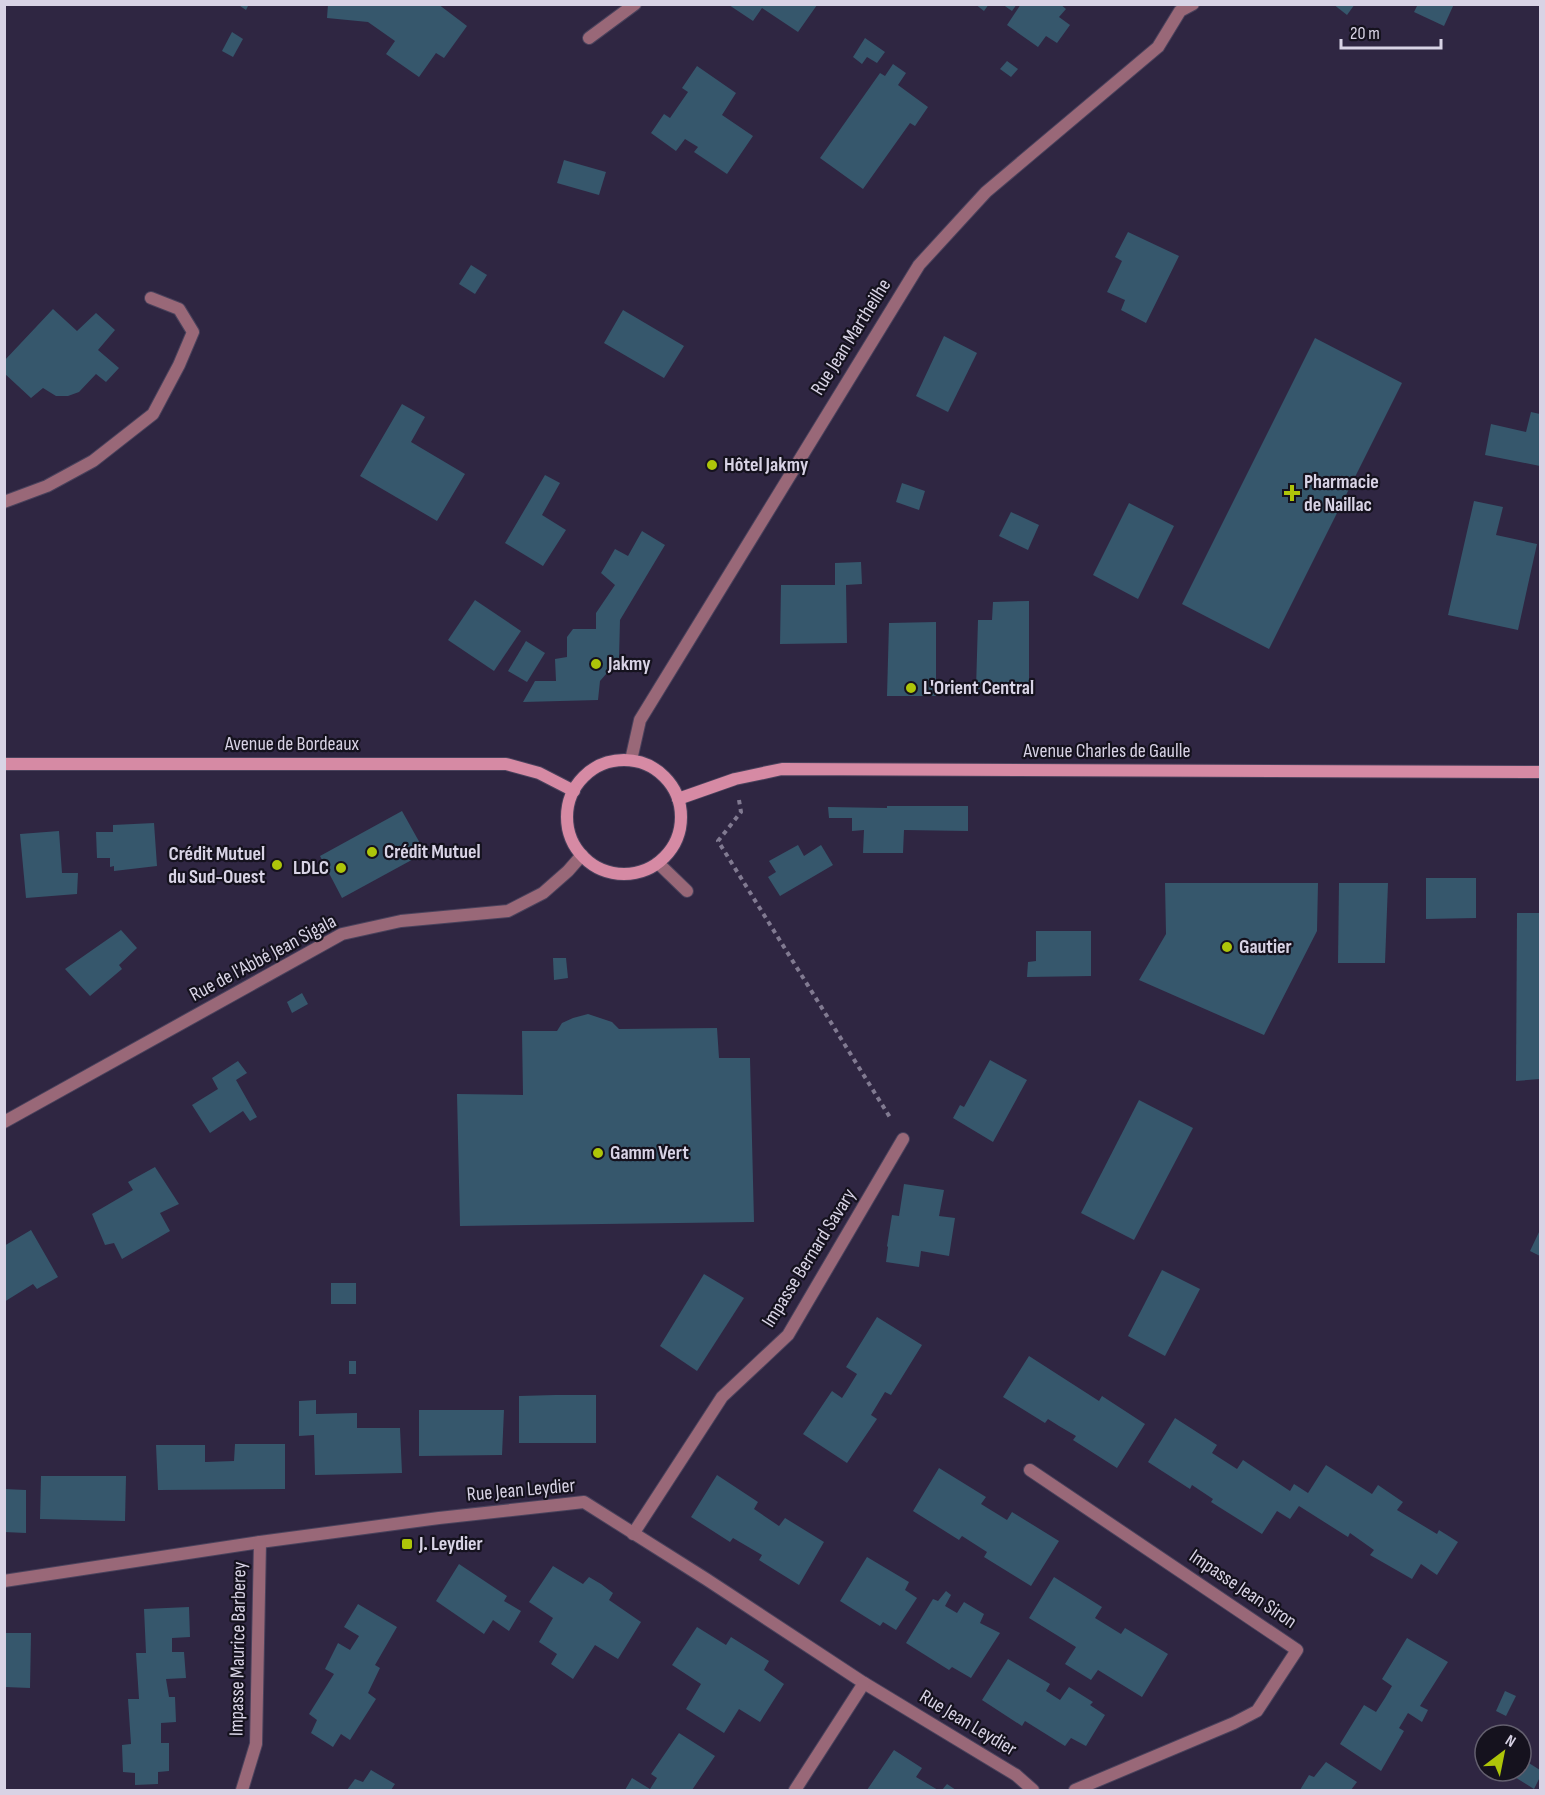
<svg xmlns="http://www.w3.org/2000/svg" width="1545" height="1795" font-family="'Sofia Sans Condensed',sans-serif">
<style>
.building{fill:#36576c}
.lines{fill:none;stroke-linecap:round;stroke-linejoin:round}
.lane-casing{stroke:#4a425c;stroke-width:14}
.street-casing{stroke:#4a425c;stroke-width:14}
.secondary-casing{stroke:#4a425c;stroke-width:14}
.path{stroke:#817a91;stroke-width:4;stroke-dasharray:4.5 4.5;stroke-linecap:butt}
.lane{stroke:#996878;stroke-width:12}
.street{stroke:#996878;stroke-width:12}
.secondary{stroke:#d68aa4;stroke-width:12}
.poi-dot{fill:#aec509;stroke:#15121e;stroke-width:2}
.labels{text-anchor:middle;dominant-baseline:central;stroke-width:4.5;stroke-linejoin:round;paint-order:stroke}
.street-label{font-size:20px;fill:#d8d3e5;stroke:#15121e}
.poi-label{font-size:20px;font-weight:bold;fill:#d8d3e5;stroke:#15121e;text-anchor:start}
</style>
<rect width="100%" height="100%" fill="#2f2642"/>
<g class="building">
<polygon points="237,4 249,4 246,10"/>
<polygon points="328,4 438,4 467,26 444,58 436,53 419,77 386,54 395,41 368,22 327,18"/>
<polygon points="975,4 989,4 984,11"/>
<polygon points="1002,4 1017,4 1012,11"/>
<polygon points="1021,4 1060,4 1066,9 1059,17 1070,25 1057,43 1046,36 1038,47 1007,25"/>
<polygon points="1333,4 1355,4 1347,15"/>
<polygon points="1418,4 1454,4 1444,26 1414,12"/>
<polygon points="729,5 817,5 798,32 762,8 753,21"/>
<polygon points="232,32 243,39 233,57 222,51"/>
<polygon points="865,38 885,52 877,63 867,57 862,64 853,57"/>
<polygon points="1007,61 1018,69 1011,77 1000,69"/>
<polygon points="893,64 906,73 898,85 928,107 915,126 910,123 863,189 820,158 880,73 885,76"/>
<polygon points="697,66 736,93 722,115 753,136 727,174 694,152 698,147 685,139 676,151 651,133 664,114 670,118 688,92 682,88"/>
<polygon points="564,160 606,172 599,195 557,183"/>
<polygon points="1128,232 1179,256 1146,323 1121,310 1125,300 1107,292 1122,261 1115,257"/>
<polygon points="471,265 487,275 475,294 459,284"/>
<polygon points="53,309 77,331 96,313 115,330 98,350 119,368 106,382 96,374 79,392 68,396 56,396 43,388 31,398 4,373 4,361"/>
<polygon points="623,310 684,346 664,378 604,343"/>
<polygon points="944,336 977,353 948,412 916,396"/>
<polygon points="1315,338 1402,383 1269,649 1182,604"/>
<polygon points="402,404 425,417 411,442 465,474 437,521 360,476"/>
<polygon points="1531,412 1540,414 1540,466 1485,455 1491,424 1526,432"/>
<polygon points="545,475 560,483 542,515 566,530 543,566 505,543"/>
<polygon points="902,483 925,491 919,510 896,502"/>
<polygon points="1474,501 1503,507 1496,535 1537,544 1518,630 1448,615"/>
<polygon points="1129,503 1174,526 1138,599 1093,575"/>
<polygon points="1011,512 1039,525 1028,550 999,536"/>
<polygon points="642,531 665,545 620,620 619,659 600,681 598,700 523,702 535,681 556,681 555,659 567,657 567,637 573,629 596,629 596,613 615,585 601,573 615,549 628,556"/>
<polygon points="861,562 862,584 846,585 847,643 780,644 781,585 835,585 835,563"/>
<polygon points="475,600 521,631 494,671 448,640"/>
<polygon points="1029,601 1029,688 976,689 978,620 992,620 993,602"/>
<polygon points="936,622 936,696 887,696 889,623"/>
<polygon points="526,641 545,653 527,682 508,671"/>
<polygon points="887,806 968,806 968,831 904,830 903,853 863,853 864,830 852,831 852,818 829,818 828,807 887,808"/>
<polygon points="402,811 421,845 414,848 419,856 342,898 320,856"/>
<polygon points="154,823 157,866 114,871 114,866 110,867 110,858 97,858 96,832 113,832 113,825"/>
<polygon points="59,831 62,873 78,873 77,894 26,898 20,834"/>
<polygon points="798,845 804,856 821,845 833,865 780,896 768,877 776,872 769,861"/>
<polygon points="1426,878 1476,878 1476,918 1426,919"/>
<polygon points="1165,883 1318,883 1317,931 1264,1035 1139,980 1166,934"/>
<polygon points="1339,883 1388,883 1385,963 1338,963"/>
<polygon points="1517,913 1540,913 1540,1079 1516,1081"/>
<polygon points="121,930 137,948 119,965 122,969 90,996 65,969"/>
<polygon points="1036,931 1091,931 1091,976 1027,977 1028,962 1036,961"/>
<polygon points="553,958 566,958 568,978 554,980"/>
<polygon points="302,993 308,1004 292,1013 287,1002"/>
<polygon points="588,1014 612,1022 619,1029 717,1028 719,1058 750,1058 754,1222 460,1226 457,1094 523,1095 522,1031 557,1031 562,1023 573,1018"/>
<polygon points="990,1060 1027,1080 993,1142 953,1118 960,1105 964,1107"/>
<polygon points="238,1061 247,1073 236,1080 257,1117 250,1121 243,1111 210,1133 192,1105 218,1089 212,1078"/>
<polygon points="1139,1100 1193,1128 1134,1240 1081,1213"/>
<polygon points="155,1167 179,1204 160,1213 170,1231 122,1259 114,1243 105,1245 92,1214 133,1190 128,1182"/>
<polygon points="904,1184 944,1190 939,1216 955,1218 949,1256 921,1251 919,1267 886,1262 888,1247 887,1246 892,1215 899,1216"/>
<polygon points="31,1230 58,1277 37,1289 33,1284 4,1302 4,1246"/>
<polygon points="1540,1230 1540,1256 1530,1251"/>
<polygon points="1162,1270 1200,1289 1165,1356 1128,1336"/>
<polygon points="704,1274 744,1298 697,1371 660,1346"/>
<rect x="331" y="1283" width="25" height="21"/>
<polygon points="877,1317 922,1345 891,1395 885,1392 871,1415 877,1419 847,1463 803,1434 832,1391 842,1398 849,1387 857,1374 846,1367"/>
<polygon points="1029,1356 1099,1401 1102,1396 1145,1424 1117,1468 1073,1440 1076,1436 1059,1426 1048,1419 1045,1423 1003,1397"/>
<rect x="349" y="1361" width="7" height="13"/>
<polygon points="555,1395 596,1395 596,1443 519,1443 519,1396"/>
<polygon points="316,1400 316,1414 357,1413 357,1428 400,1428 402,1473 315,1475 314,1435 299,1436 299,1401"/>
<polygon points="419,1410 504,1410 502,1455 419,1456"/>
<polygon points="1175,1418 1217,1445 1212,1453 1237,1469 1243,1460 1290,1491 1294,1484 1308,1493 1326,1465 1372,1494 1378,1485 1403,1502 1397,1510 1437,1534 1439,1530 1458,1542 1437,1575 1421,1564 1412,1579 1370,1555 1374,1550 1350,1533 1348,1537 1299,1506 1290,1519 1277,1511 1262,1534 1211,1502 1213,1499 1192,1485 1190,1489 1148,1462"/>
<polygon points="235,1444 285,1444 285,1489 158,1490 156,1445 205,1445 205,1462 234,1461"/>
<polygon points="939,1468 986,1497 981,1504 1007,1520 1012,1512 1059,1541 1031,1586 984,1557 987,1552 962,1536 959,1540 913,1511"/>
<polygon points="717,1475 758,1502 754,1509 779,1526 785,1518 824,1542 799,1585 759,1560 762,1555 733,1538 730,1542 691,1517"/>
<polygon points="41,1476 126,1476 125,1521 40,1519"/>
<polygon points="4,1489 26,1490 26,1533 4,1532"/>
<polygon points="867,1557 909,1582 905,1590 917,1598 896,1630 883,1622 880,1626 840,1601"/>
<polygon points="459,1564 507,1596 504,1601 521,1611 509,1631 493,1620 484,1634 436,1601"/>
<polygon points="553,1566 583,1584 589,1577 601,1584 613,1593 609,1600 641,1622 618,1659 595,1645 573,1679 551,1664 557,1654 539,1642 553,1618 529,1602"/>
<polygon points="1054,1577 1102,1607 1095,1618 1121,1634 1125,1628 1168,1654 1142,1697 1098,1670 1091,1680 1065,1664 1076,1647 1029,1618"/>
<polygon points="946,1591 951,1595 945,1606 957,1613 964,1602 984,1614 980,1623 1000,1633 971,1678 952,1667 949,1670 906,1643 933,1599 938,1601"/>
<polygon points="358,1604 397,1627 375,1665 380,1668 368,1693 376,1699 350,1740 341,1734 333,1747 311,1733 317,1720 309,1714 334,1674 325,1669 338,1643 350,1650 359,1636 344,1627"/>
<polygon points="189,1607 190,1637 172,1638 172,1652 184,1652 186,1678 166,1679 169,1697 175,1697 176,1722 161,1723 161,1743 169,1743 169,1771 158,1772 158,1784 135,1785 135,1773 123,1772 122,1745 131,1744 128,1699 139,1699 136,1653 146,1653 144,1609"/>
<polygon points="697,1627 726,1645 731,1637 769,1661 764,1670 784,1684 760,1722 739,1709 724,1733 686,1709 701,1684 672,1665"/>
<polygon points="5,1633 31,1633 30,1688 5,1687"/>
<polygon points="1407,1638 1448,1662 1420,1706 1428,1710 1422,1722 1408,1713 1399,1728 1404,1731 1381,1771 1340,1744 1364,1705 1376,1712 1385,1698 1392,1686 1382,1679"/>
<polygon points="1008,1659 1050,1684 1046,1691 1060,1700 1069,1687 1093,1702 1090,1705 1105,1715 1086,1746 1071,1738 1065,1746 1025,1721 1022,1726 982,1700"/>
<polygon points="1505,1691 1516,1696 1506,1716 1496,1711"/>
<polygon points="679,1733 715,1756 692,1790 625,1790 632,1778 650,1789 657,1778 651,1774"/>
<polygon points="894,1750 922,1768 916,1777 938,1790 867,1790"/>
<polygon points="1521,1758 1540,1770 1540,1777 1534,1789 1505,1771 1521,1771"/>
<polygon points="1326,1762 1357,1782 1351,1790 1300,1790 1309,1775 1314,1777"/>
<polygon points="371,1770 395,1784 391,1790 347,1790 355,1779 363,1782"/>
<polygon points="947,1784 956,1790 942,1790"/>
</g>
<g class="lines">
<g class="lane-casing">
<g id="lane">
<polyline points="4,502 47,486 93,461 153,414 179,365 193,332 179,309 151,298"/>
<polyline points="658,863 687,891"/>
</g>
</g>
<g class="street-casing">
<g id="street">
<polyline points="589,38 635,4"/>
<polyline points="631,760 640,720 919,265 986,192 1158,47 1180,11 1193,4"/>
<polyline points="4,1122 342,934 401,921 508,911 543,893 568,871 582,855"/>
<polyline points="1030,1470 1297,1650 1257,1711 1234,1723 1075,1790"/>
<polyline points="633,1534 722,1397 788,1335 903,1139"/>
<polyline points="4,1581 260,1542 439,1518 584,1502 706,1579 864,1683 1016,1775 1033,1790"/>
<polyline points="242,1790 256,1744 260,1542"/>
<polyline points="795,1790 864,1683"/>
</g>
</g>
<g class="secondary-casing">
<g id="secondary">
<circle cx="624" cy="817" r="57"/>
<polyline points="4,764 506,764 539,773 574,791"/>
<polyline points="678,799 735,779 782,769 1540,772"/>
</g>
</g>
<polyline class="path" points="739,800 741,812 718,841 891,1119"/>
<use href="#lane" class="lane"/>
<use href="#street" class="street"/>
<use href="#secondary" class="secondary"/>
</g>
<g class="poi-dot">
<circle cx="712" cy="465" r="6"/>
<path d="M1289 484h6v6h6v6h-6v6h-6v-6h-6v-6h6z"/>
<circle cx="596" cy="664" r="6"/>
<circle cx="911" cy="688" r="6"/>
<circle cx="372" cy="852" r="6"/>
<circle cx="277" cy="865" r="6"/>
<circle cx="341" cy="868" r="6"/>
<circle cx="1227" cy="947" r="6"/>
<circle cx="598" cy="1153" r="6"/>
<rect x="401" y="1538" width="12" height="12" rx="3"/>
</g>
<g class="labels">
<g class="street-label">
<text transform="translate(851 337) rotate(-58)">Rue Jean Martheilhe</text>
<text x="292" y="744">Avenue de Bordeaux</text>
<text x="1107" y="751">Avenue Charles de Gaulle</text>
<text transform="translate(263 958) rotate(-28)">Rue de l'Abbé Jean Sigala</text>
<text transform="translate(809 1258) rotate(-58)">Impasse Bernard Savary</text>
<text transform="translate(521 1490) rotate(-5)">Rue Jean Leydier</text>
<text transform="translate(1243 1589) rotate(34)">Impasse Jean Siron</text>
<text transform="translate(238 1649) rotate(-89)">Impasse Maurice Barberey</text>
<text transform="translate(968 1723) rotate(31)">Rue Jean Leydier</text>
</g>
<g class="poi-label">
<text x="724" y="465">Hôtel Jakmy</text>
<text x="1304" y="482">Pharmacie<tspan x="1304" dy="23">de Naillac</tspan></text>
<text x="608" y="664">Jakmy</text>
<text x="923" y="688">L'Orient Central</text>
<text x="384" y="852">Crédit Mutuel</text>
<text x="265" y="854" text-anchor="end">Crédit Mutuel<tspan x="265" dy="23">du Sud-Ouest</tspan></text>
<text x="329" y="868" text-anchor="end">LDLC</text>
<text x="1239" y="947">Gautier</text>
<text x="610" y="1153">Gamm Vert</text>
<text x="419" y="1544">J. Leydier</text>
</g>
</g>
<rect width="1545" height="1795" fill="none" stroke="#d8d3e5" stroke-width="12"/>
<g transform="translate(1503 1753) rotate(32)"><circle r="28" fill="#15121e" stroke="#635f6e" stroke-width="1.5"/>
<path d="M0-4.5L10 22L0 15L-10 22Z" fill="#aec509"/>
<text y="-9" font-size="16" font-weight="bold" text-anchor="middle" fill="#d8d3e5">N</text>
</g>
<path d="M1341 39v9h100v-9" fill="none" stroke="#d8d3e5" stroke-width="3"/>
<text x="1350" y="39" font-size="18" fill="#d8d3e5" stroke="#15121e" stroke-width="4.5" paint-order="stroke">20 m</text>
</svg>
